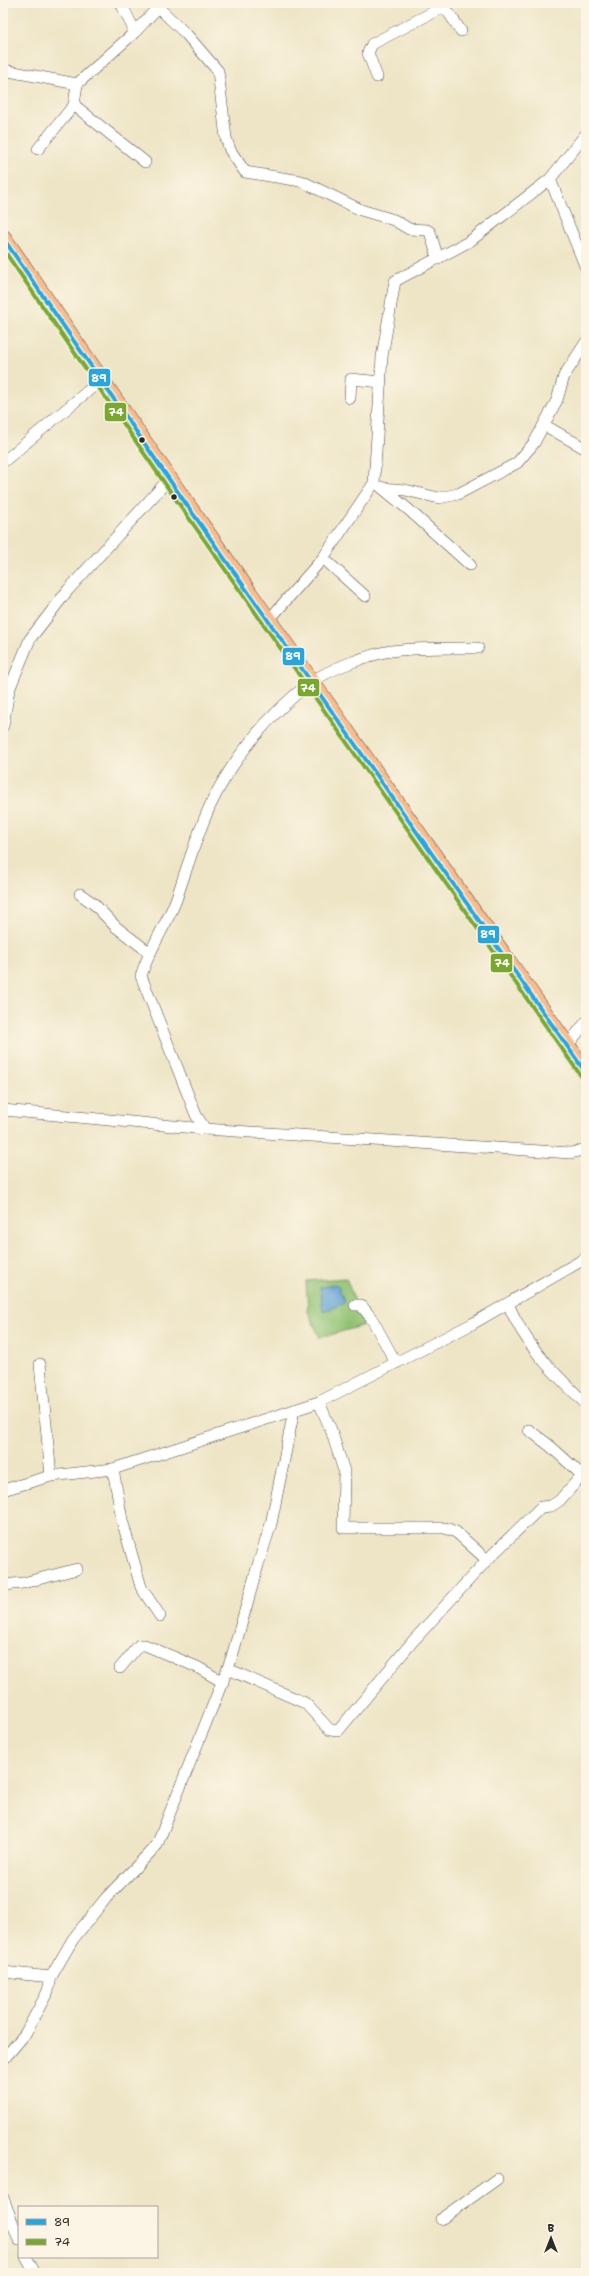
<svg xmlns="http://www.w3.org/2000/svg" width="589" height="2276" font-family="'Shantell Sans',sans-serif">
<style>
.green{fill:#91c373;stroke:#5e774f}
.water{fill:#62a4d6;stroke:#466880}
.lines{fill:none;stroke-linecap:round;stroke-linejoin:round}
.minor-casing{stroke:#484742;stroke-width:12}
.highway-casing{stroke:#484742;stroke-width:18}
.minor{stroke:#fff;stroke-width:11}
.highway{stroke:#fbbb8c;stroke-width:17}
.bus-1-casing{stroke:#fcf5e5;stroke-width:7}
.bus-2-casing{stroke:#fcf5e5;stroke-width:7}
.bus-1{stroke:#28a5df;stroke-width:4}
.bus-2{stroke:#7aa82f;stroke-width:4}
.bus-dot{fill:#2b2b2b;stroke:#fcf5e5;stroke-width:1.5}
.line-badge{stroke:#fcf5e5;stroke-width:1.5}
.badge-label{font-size:11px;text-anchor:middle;font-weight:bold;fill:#fff}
</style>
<rect width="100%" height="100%" fill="#fcf5e5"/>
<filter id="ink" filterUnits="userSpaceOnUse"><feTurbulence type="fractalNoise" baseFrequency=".025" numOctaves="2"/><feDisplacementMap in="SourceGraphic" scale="8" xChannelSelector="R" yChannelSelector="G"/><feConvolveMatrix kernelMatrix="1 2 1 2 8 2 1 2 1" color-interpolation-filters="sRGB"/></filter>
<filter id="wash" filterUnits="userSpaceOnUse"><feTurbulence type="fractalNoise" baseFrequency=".012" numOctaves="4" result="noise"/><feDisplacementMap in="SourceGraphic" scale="16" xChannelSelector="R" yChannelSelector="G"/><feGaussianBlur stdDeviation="0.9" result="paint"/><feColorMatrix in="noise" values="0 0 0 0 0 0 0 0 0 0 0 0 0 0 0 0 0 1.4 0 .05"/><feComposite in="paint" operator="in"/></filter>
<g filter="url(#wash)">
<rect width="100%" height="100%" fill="#eee5c6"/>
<polygon class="green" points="346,1278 364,1325 320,1338 308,1311 306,1281"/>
<polygon class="water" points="338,1285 345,1303 323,1312 320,1287"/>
</g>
<g filter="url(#ink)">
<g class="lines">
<g class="minor-casing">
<g id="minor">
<polyline points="121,3 135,32"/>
<polyline points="442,3 461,31"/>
<polyline points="158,7 187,35 218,71 226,138 230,150 245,172 301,181 361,210 394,220 409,229 427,230 430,232 438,259"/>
<polyline points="3,70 77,84 135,32 162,3"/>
<polyline points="377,77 368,53 372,44 443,7"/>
<polyline points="74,105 145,162"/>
<polyline points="38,149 74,105 77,84"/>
<polyline points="550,179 586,268"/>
<polyline points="350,398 351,379 381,382"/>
<polyline points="544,425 586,449"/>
<polyline points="3,462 101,380"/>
<polyline points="381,487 409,510 470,565"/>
<polyline points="382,488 405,490 439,498 458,494 517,463 534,443 557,400 564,376 586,342"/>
<polyline points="323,558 365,596"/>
<polyline points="268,621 323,558 374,483 382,357 395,281 470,241 550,179 586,134"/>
<polyline points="3,726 9,690 30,639 68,590 169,479"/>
<polyline points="80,894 94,904 116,927 150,953"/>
<polyline points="567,1046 586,1022"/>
<polyline points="3,1110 205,1129 571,1153 586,1149"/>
<path d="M205 1129 196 1115 141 976C149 949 166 926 176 900 187 868 196 837 210 806 232 759 269 714 310 683 327 670 370 654 391 651 420 647 450 648 478 648"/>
<path d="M508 1304C527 1348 552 1371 586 1404"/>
<polyline points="355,1305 361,1305 372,1319 396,1363"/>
<polyline points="40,1364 51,1476"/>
<polyline points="319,1402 331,1430 344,1471 343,1528 445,1528 456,1532 487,1560"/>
<polyline points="529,1430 550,1446 582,1475"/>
<polyline points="113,1469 122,1520 141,1587 160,1616"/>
<polyline points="3,1490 51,1476 113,1469 319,1402 472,1324 586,1258"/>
<polyline points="3,1585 23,1583 77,1569"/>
<polyline points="120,1668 139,1645 145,1645 197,1667 223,1682"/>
<polyline points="228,1669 305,1703 330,1730 338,1731 413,1641 487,1560 541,1507 551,1506 559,1501 586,1471"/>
<polyline points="3,1972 51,1977"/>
<polyline points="3,2060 25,2034 48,1991 51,1977 73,1939 106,1898 157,1845 231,1660 258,1565 271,1524 294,1410"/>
<polyline points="3,2198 19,2240"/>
<polyline points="441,2219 497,2179"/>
<polyline points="26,2257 35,2273"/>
</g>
</g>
<g class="highway-casing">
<polyline id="highway" points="3,238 182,498 586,1073"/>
</g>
<use href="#minor" class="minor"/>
<use href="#highway" class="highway"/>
<g class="bus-1-casing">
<polyline id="bus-1" points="3,238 182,498 586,1073"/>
</g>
<g class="bus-2-casing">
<polyline id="bus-2" points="3,249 177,501 581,1076"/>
</g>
<use href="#bus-1" class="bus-1"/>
<use href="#bus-2" class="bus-2"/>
</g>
</g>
<g class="bus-dot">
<circle cx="142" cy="440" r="3.5"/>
<circle cx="174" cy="497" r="3.5"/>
</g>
<g class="line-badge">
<rect x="88" y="368" width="23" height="19" rx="4" fill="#28a5df"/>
<rect x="104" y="402" width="23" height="20" rx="4" fill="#7aa82f"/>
<rect x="282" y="647" width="23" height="19" rx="4" fill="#28a5df"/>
<rect x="297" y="678" width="23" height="19" rx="4" fill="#7aa82f"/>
<rect x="477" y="925" width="23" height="19" rx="4" fill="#28a5df"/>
<rect x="490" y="953" width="23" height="20" rx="4" fill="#7aa82f"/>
</g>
<g class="badge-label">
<text x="99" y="382">89</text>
<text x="116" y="416">74</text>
<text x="293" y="660">89</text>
<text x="308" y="692">74</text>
<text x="488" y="938">89</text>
<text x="502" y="967">74</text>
</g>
<rect width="589" height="2276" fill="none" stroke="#fcf5e5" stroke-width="16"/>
<rect x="18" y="2206" width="140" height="52" fill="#fcf5e5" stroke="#a8a49b"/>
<rect x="26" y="2219" width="20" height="6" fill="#28a5df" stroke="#a8a49b"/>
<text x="54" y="2226" font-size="12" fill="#2b2b2b">89</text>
<rect x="26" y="2239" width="20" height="6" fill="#7aa82f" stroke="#a8a49b"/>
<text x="54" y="2246" font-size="12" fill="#2b2b2b">74</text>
<g transform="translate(551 2238)" stroke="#fcf5e5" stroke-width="3" paint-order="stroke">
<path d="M0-3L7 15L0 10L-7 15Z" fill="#2b2b2b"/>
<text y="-6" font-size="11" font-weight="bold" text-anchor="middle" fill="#2b2b2b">B</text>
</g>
</svg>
